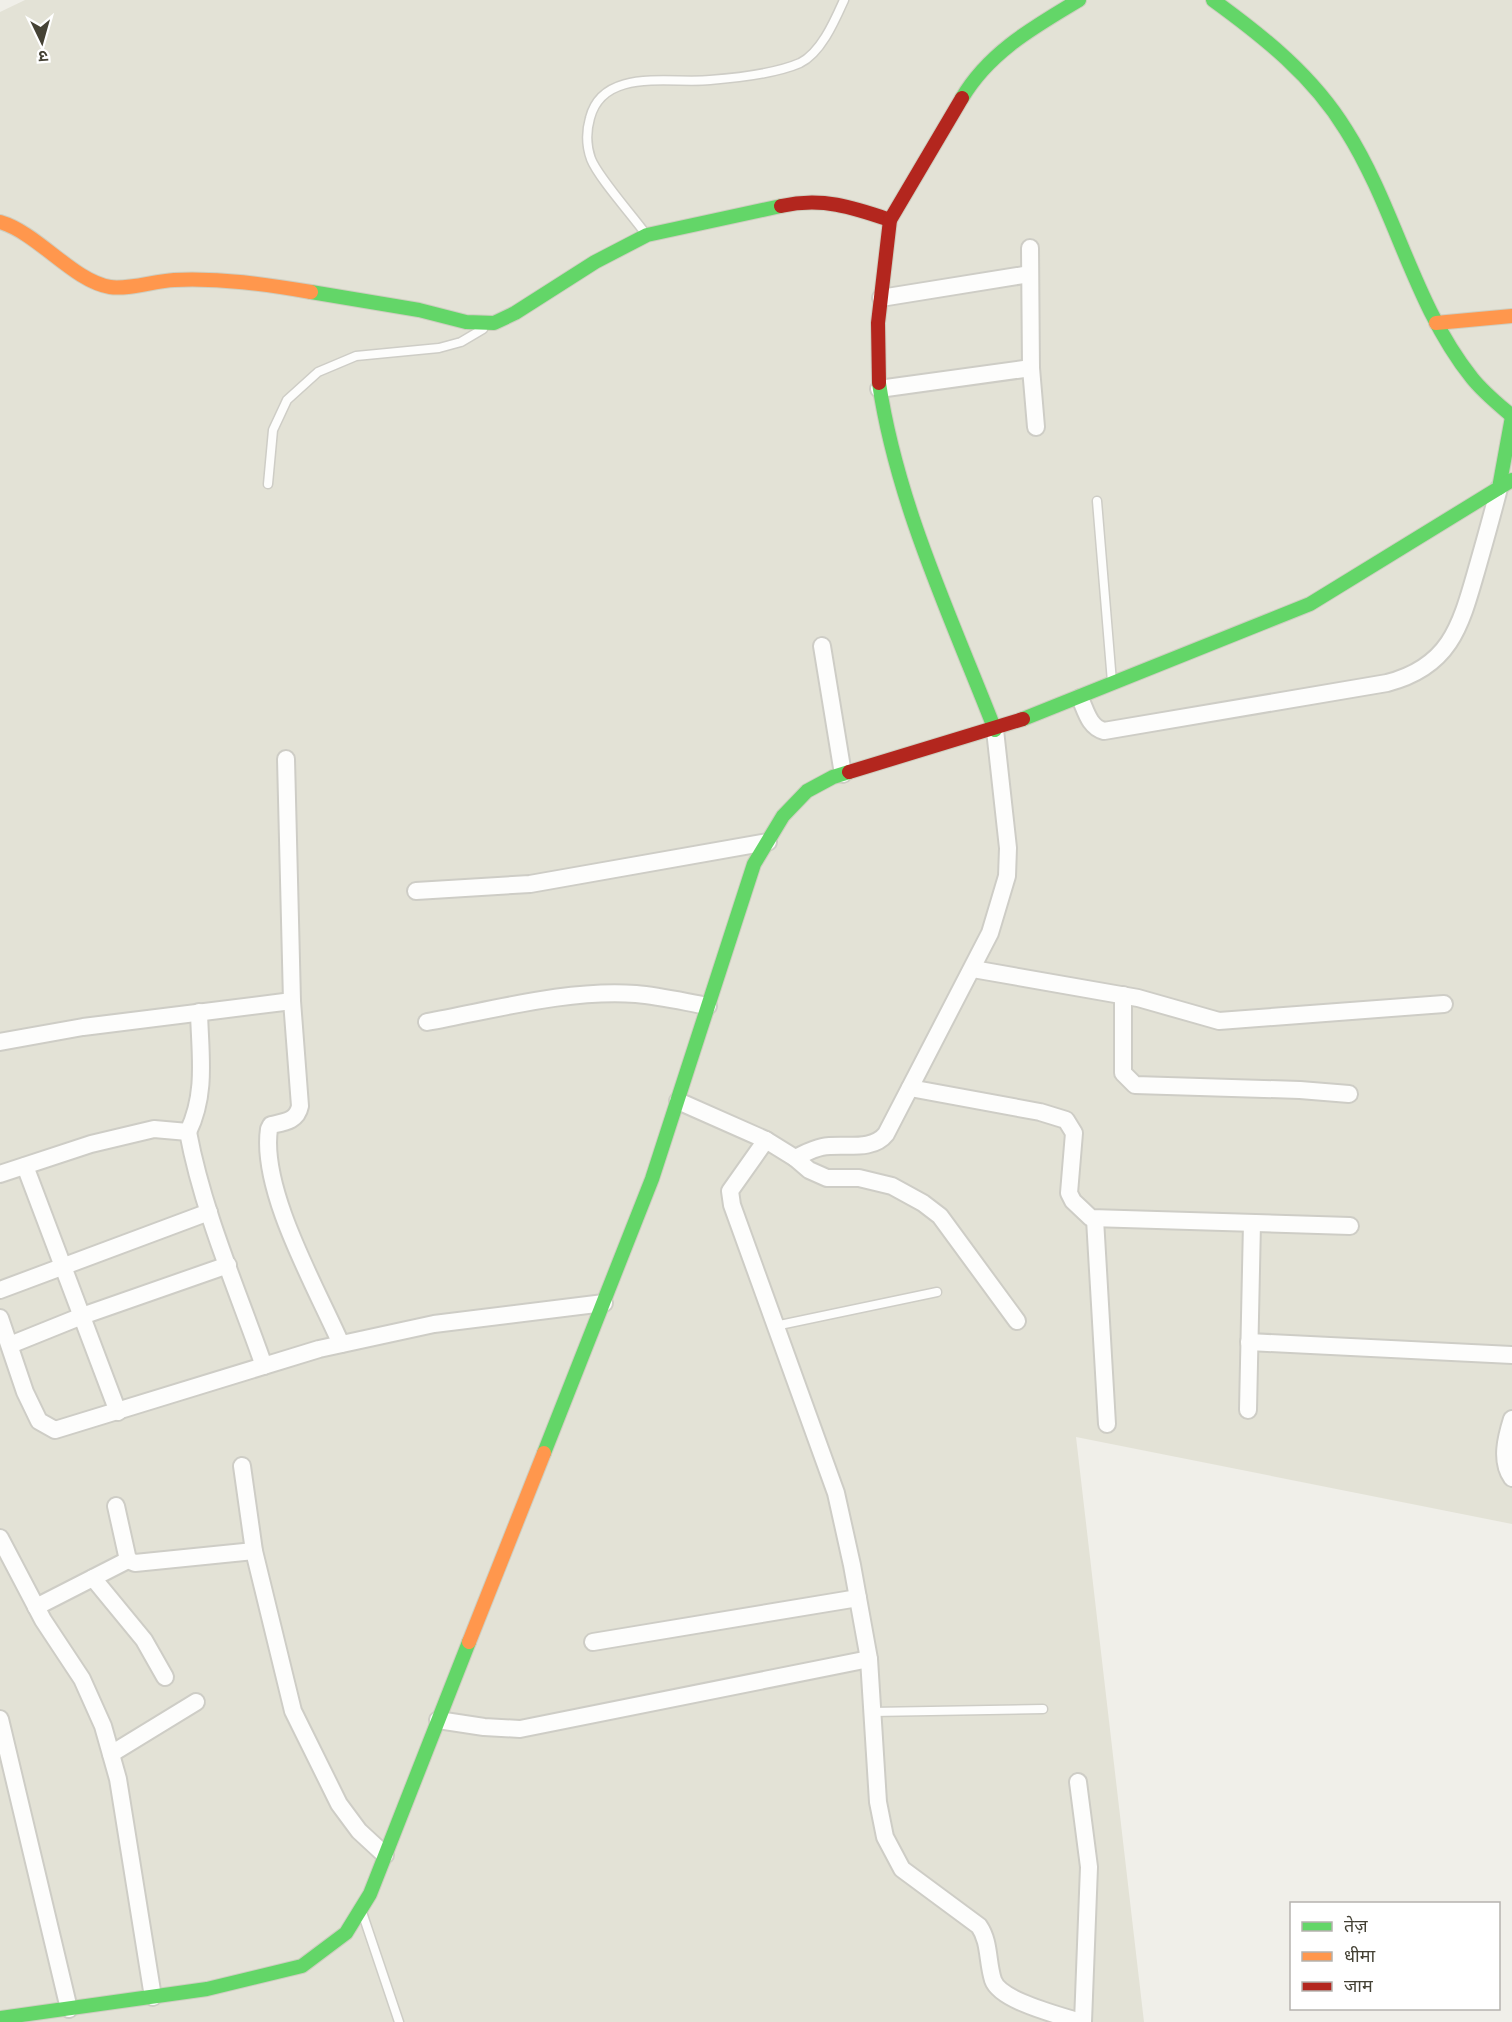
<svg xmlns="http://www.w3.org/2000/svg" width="1512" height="2022" font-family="'DM Sans','Noto Sans Devanagari',sans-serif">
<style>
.residential{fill:#e3e2d6}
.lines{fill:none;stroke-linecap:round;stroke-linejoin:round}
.lane-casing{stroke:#cecdc6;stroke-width:11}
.street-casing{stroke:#cecdc6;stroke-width:20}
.fast-casing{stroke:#cecec0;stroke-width:16}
.slow-casing{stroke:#cecec0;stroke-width:16}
.jam-casing{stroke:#cecec0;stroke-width:16}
.lane{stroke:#fdfdfc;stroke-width:8}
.street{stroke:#fdfdfc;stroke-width:16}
.fast{stroke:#63d668;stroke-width:14}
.slow{stroke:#ff974d;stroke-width:14}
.jam{stroke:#b3261e;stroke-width:14}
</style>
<rect width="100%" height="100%" fill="#f0efe9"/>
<polygon class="residential" points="25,0 1512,0 1512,1524 1076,1437 1144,2022 0,2022 0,12"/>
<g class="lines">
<g class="lane-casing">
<g id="lane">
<path d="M645 233C632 215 598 177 591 159 586 145 586 132 590 118 603 67 671 84 710 80 735 78 777 73 800 63 821 53 835 20 844 0"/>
<polyline points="268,484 273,430 287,400 318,372 356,356 439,348 461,342 483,329"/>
<polyline points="1097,501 1112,682"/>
<polyline points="775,1326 937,1292"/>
<polyline points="872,1712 1043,1709"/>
<polyline points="363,1915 399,2022"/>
</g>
</g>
<g class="street-casing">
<g id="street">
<polyline points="1030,248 1031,368 1036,427"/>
<polyline points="881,298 1030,274"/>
<polyline points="879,389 1031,368"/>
<polyline points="822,646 843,774"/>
<path d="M1080 698C1086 711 1089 727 1104 731L1387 683C1449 667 1460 628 1476 572 1484 544 1492 516 1499 488"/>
<path d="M286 759 292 1001 300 1106C297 1121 285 1122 271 1125L269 1129C260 1190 316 1287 341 1344"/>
<polyline points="416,891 530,884 768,842"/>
<polyline points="973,969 1138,998 1219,1021 1444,1004"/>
<polyline points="1123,995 1123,1073 1135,1085 1300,1090 1349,1094"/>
<path d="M427 1022C494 1010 567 989 636 994 660 996 685 1002 708 1006"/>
<polyline points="0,1042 83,1027 292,1001"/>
<polyline points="910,1088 1040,1112 1066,1120 1074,1133 1069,1193 1073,1201 1091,1218 1350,1226"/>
<path d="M678 1101 766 1140 730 1191 732 1205 836 1493 852 1565 869 1659 878 1802 885 1837 902 1869 979 1926C990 1942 987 1961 993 1980 1000 2001 1059 2015 1080 2022"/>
<path d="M188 1132C207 1093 200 1054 199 1012"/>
<path d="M766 1140 795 1158C804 1154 812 1149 822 1147 842 1143 872 1152 886 1134L990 933 1007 876 1008 848 995 730"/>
<polyline points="795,1158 809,1170 827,1178 859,1178 892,1186 923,1203 940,1216 1017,1321"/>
<polyline points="25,1166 118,1412"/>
<path d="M0 1174 91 1144 154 1129 188 1132C203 1212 237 1289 264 1366"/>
<polyline points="1095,1219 1107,1424"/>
<polyline points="0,1290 209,1212"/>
<polyline points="0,1318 25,1392 39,1421 55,1430 319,1349 434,1324 604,1303"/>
<polyline points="1249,1342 1512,1355"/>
<polyline points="10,1345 82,1316 228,1265"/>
<polyline points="1248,1410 1252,1223"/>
<path d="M1512 1419C1506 1438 1500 1461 1512 1478"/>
<polyline points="242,1466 254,1551 293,1711 339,1804 359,1831 385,1855"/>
<polyline points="116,1506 128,1560 135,1563 254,1551"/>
<polyline points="0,1538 43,1620 82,1679 103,1726 118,1779 153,1997"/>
<polyline points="93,1578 144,1640 165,1677"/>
<polyline points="36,1607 128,1560"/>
<polyline points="593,1642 858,1598"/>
<polyline points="0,1719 69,2009"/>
<polyline points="438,1720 484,1727 520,1729 869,1659"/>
<polyline points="111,1754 196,1702"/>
<polyline points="1078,1782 1089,1867 1083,2022"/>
</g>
</g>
<g class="fast-casing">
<g id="fast">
<path d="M1213 0C1264 37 1313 76 1346 130 1396 209 1413 304 1472 378 1484 393 1498 404 1512 416"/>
<path d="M962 98C989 52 1034 27 1079 0"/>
<polyline points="311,292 419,310 466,322 494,323 515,313 595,262 647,235 781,206"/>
<path d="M879 383C897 504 951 617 995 730"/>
<polyline points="1499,488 1512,417"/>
<polyline points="1023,719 1310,604 1512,480"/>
<polyline points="544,1453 652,1179 754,864 783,816 807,791 833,777 849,772"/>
<polyline points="0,2018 207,1989 302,1966 346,1933 370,1894 469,1642"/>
</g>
</g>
<g class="slow-casing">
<g id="slow">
<path d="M0 222C38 233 73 281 110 287 127 290 155 281 174 280 221 278 265 284 311 292"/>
<polyline points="1436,323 1512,316"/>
<polyline points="469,1642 544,1453"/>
</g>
</g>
<g class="jam-casing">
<g id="jam">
<path d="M781 206C822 197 852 207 890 220"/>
<polyline points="879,383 878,323 890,220 962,98"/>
<polyline points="849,772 1023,719"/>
</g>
</g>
<use href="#lane" class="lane"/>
<use href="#street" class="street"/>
<use href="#fast" class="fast"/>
<use href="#slow" class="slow"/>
<use href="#jam" class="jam"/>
</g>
<rect x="1290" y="1902" width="210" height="108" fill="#ffffff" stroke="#b5b3ae" stroke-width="1.5"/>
<rect x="1302" y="1922" width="30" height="9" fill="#63d668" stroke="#b5b3ae" stroke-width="1.5"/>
<text x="1344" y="1932" font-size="18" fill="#454235">तेज़</text>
<rect x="1302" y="1952" width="30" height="9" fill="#ff974d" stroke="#b5b3ae" stroke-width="1.5"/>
<text x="1344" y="1962" font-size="18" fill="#454235">धीमा</text>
<rect x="1302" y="1982" width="30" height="9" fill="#b3261e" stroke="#b5b3ae" stroke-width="1.5"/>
<text x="1344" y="1992" font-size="18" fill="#454235">जाम</text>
<g transform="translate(42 42) rotate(175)" stroke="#ffffff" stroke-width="4.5" paint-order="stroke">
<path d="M0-4.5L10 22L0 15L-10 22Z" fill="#454235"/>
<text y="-9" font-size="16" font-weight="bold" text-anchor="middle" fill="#454235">उ</text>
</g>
</svg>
